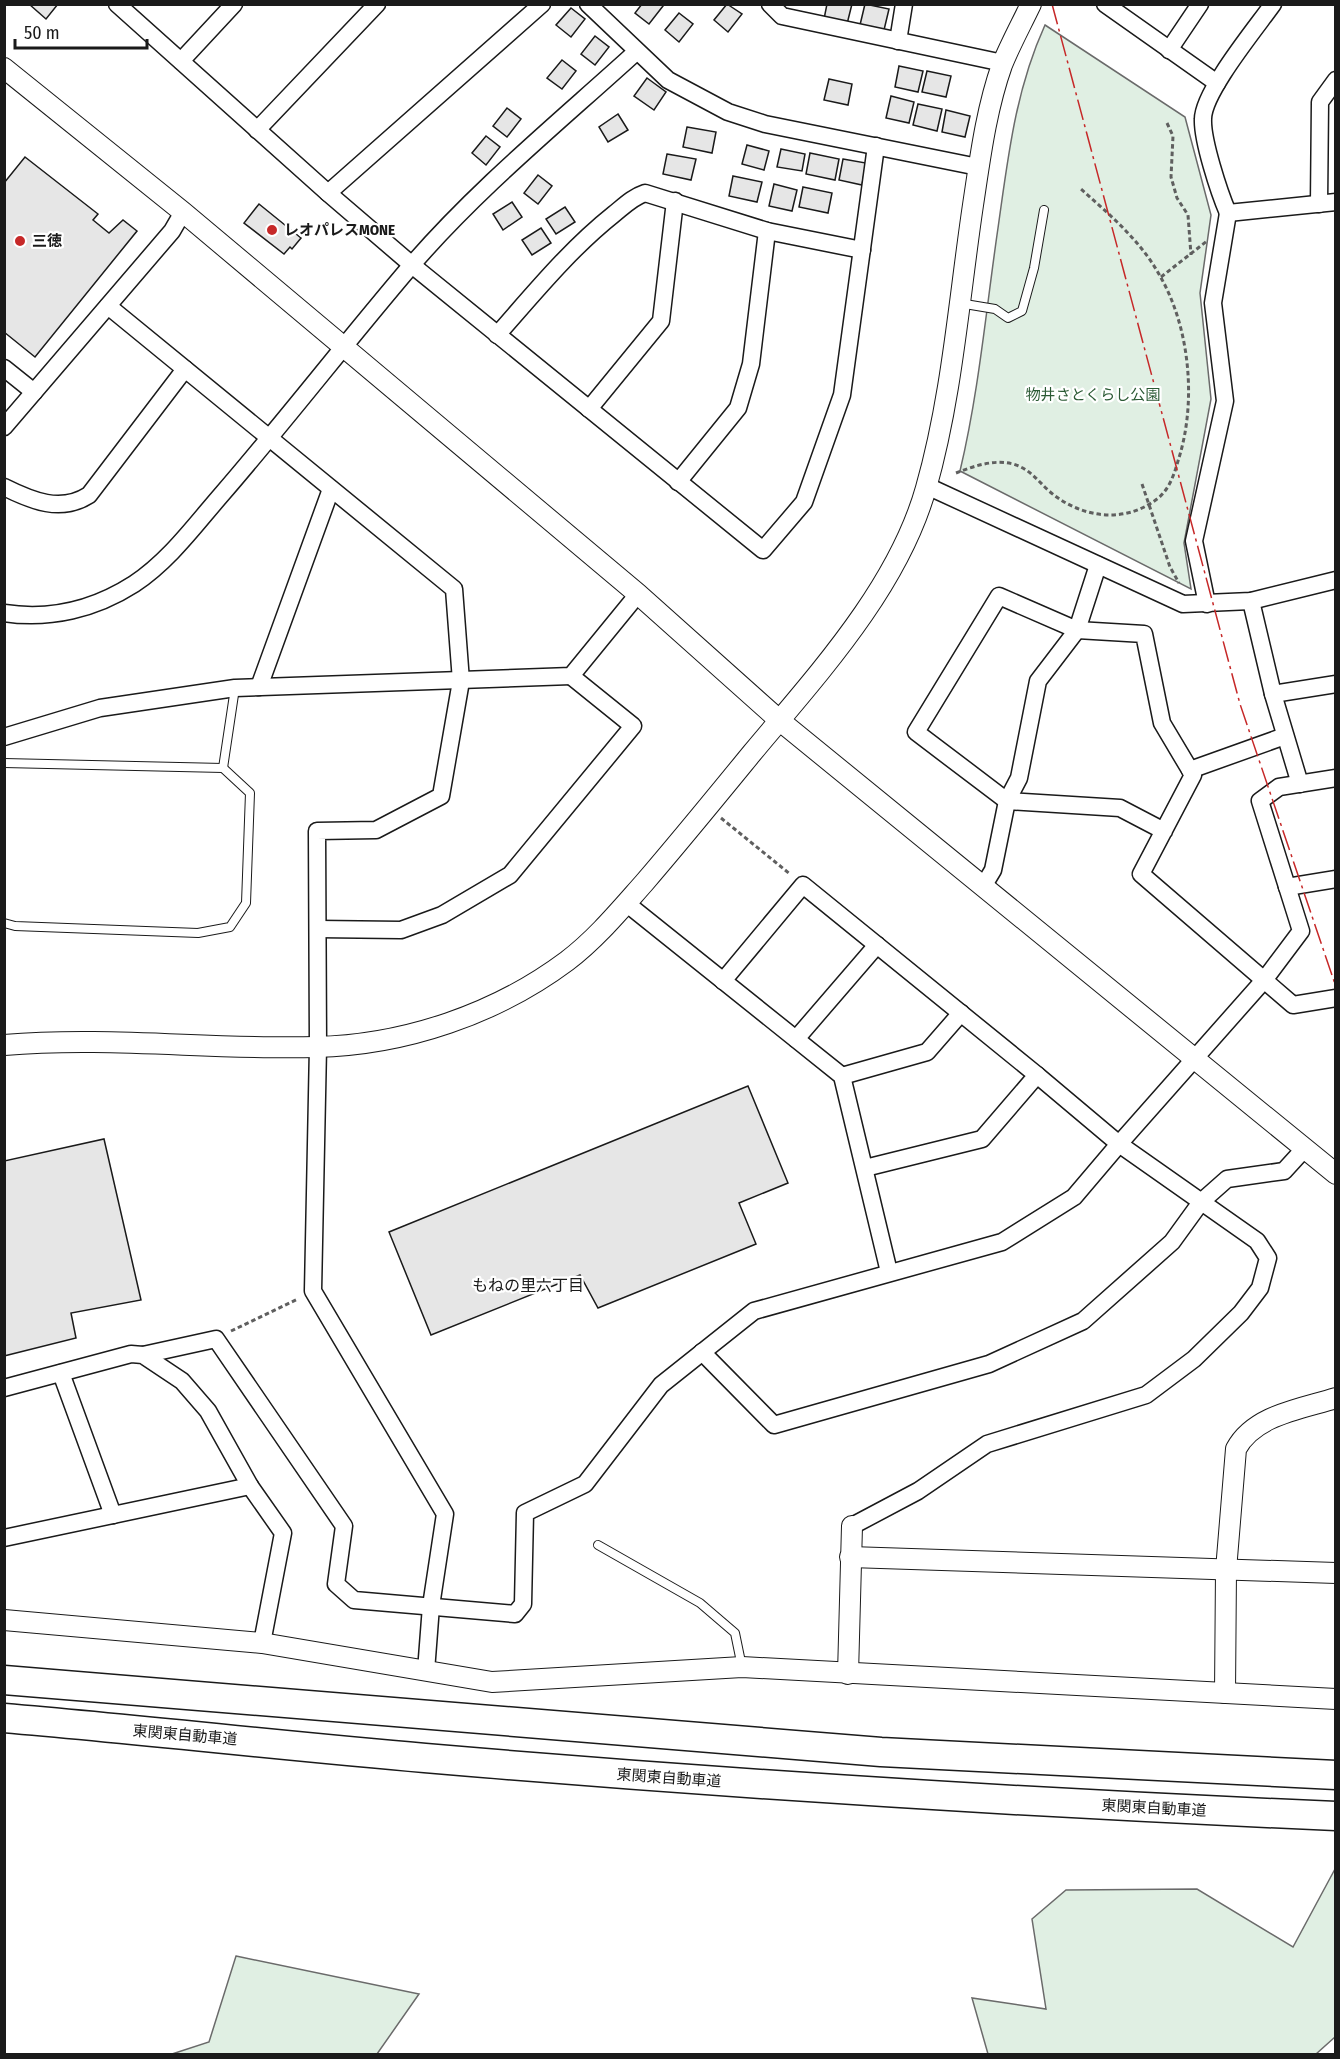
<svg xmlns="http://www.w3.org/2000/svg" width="1340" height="2059" font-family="'Fira Sans Condensed','Noto Sans JP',sans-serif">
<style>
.green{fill:#e0efe3;stroke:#6a6a6a;stroke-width:1.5}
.building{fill:#e6e6e6;stroke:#1a1a1a;stroke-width:1.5}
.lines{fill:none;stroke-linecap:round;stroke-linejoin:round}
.service-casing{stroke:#1a1a1a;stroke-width:10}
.minor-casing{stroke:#1a1a1a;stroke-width:19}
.tertiary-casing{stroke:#1a1a1a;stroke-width:22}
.motorway-casing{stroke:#1a1a1a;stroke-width:31}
.path{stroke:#5f5f5f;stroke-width:3;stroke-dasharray:4.5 3;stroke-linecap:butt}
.service{stroke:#fff;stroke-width:8}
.minor{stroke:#fff;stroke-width:16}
.tertiary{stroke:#fff;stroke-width:20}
.motorway{stroke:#fff;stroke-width:28}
.power{stroke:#c62828;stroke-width:1.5;stroke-dasharray:21 4.5 3 4.5;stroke-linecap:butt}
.poi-dot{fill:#c62828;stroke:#fff;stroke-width:2}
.labels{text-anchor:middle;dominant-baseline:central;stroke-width:4.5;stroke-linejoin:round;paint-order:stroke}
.poi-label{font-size:15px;font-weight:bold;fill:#1a1a1a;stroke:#fff;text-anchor:start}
.park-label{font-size:15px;fill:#2b5a34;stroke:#fff}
.street-label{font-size:15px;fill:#1a1a1a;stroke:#fff}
.neighbourhood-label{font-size:16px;fill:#1a1a1a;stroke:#fff}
</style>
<rect width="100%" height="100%" fill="#fff"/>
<g class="green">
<path d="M1045 25 1185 117 1211 215 1200 293 1211 399 1184 543 1191 589 960 471C979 391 986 310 998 228 1008 158 1015 91 1045 25Z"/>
<polygon points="1335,1869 1335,2037 1316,2054 988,2054 972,1998 1046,2009 1032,1919 1066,1890 1197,1889 1293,1947"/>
<polygon points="236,1956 419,1994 377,2054 172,2054 209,2042"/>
</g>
<g class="building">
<polygon points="29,4 58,4 46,19"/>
<polygon points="642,4 661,4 663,6 649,24 635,13"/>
<polygon points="727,4 742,14 728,32 714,20"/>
<polygon points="827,4 852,4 847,24 824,19"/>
<polygon points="865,4 889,9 884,30 860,25"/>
<polygon points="571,8 585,19 571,37 556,25"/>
<polygon points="679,13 693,24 679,42 665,30"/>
<polygon points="595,36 609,47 595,65 581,54"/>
<polygon points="562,60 576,71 562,89 547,78"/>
<polygon points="899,66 923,71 918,92 895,87"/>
<polygon points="927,71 951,76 946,97 922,92"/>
<polygon points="647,78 666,92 654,110 634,96"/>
<polygon points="829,79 852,84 848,105 824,100"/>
<polygon points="891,96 914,102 909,123 886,118"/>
<polygon points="918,104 942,109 937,131 913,125"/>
<polygon points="507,108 521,119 507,137 493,126"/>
<polygon points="946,110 970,116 965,137 942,132"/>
<polygon points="618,114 628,130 608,142 599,127"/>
<polygon points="687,127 716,132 712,153 683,147"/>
<polygon points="486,136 500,147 486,165 472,153"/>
<polygon points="747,145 769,151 764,170 742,164"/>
<polygon points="781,149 805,154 802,171 777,167"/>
<polygon points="810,153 839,159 835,180 806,174"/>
<polygon points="667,154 696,159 691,180 663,174"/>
<polygon points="25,157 98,214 93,220 109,233 123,220 137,231 35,357 4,332 4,183"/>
<polygon points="843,159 866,163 862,185 839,180"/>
<polygon points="538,175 552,186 538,204 524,193"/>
<polygon points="733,176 762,182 757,202 729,196"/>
<polygon points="774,184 797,190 792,211 769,206"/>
<polygon points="803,187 832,193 828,213 799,207"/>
<polygon points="512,202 522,217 503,230 493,214"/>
<polygon points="259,204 301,238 292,249 290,247 284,254 244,223"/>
<polygon points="565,207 575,222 556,234 546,219"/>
<polygon points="541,228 551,243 532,255 522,240"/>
<polygon points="748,1086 788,1183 739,1203 756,1244 598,1308 580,1275 431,1335 389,1232"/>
<polygon points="104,1139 141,1300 71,1313 76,1338 4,1356 4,1161"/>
</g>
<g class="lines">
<g class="service-casing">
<g id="service">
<polyline points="959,303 995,309 1008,318 1022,311 1034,268 1044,210"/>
<polyline points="4,763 223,768 250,793 246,903 230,927 198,933 15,926 4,923"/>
<polyline points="223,768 235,688"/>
<polyline points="598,1545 700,1603 735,1633 742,1667"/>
</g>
</g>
<g class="minor-casing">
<g id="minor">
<polyline points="117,4 328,193 412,265 763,550 804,502 842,395 876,146"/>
<polyline points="588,4 668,80 728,112 765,124 978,167"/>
<polyline points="770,4 782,16 1003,63"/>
<polyline points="1105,4 1217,83"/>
<path d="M1273 4C1256 28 1203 92 1203 119 1202 140 1219 192 1228 213L1336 202"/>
<polyline points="898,41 904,4"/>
<polyline points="1169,50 1200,4"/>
<polyline points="181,61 234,4"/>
<polyline points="257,130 377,4"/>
<polyline points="328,193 542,4"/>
<polyline points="1319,204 1320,102 1336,80"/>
<polyline points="108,306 454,589 461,681 441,796 376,830 317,831 318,1047 313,1291 445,1514 431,1606 426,1671"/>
<path d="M497 335C535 292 570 249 614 214 624 206 633 197 645 193L767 231 862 250"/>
<polyline points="4,368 34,392"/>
<polyline points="589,409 661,321 675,201"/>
<polyline points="4,427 172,231 183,212"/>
<polyline points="678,482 738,408 751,364 767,231"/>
<polyline points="927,486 1183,604 1251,601 1336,580"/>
<path d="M4 487C32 501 61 513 89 495L185 369"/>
<polyline points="1251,601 1273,694 1300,784"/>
<polyline points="1207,604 1194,541 1225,401 1213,303 1228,213"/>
<path d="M4 613C50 620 95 609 134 584 169 561 195 525 222 494 286 420 346 342 410 267 477 189 559 122 636 52"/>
<polyline points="259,687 331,489"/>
<polyline points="1273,694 1336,684"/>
<polyline points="4,737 100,708 235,688 571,676 638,594"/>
<polyline points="1190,770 1285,736"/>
<polyline points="1164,831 1120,808 1007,801 916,732 999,596 1077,630 1144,634 1162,723 1193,775 1141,874 1293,1005 1336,998"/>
<polyline points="984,885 993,870 1007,801 1019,778 1038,681 1077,630 1098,565"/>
<polyline points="1287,887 1336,879"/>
<polyline points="626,903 842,1076 889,1272"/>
<polyline points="318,929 401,930 442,915 510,875 633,726 571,676"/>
<polyline points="723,981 803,885 1037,1075 982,1139 865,1168"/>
<polyline points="796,1039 877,945"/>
<polyline points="842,1076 927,1052 961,1013"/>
<polyline points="702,1352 774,1425 989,1364 1083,1321 1172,1242 1201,1202 1227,1179 1284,1171 1305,1148"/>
<polyline points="143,1355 216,1339 344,1526 336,1584 354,1600 515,1614 523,1604 525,1513 585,1484 661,1385 754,1311 1002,1242 1074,1197 1119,1144 1037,1075"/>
<polyline points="61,1373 113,1515"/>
<polyline points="4,1388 131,1354 143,1355 182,1381 208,1411 250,1486 283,1533 262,1643"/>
<polyline points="852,1526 918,1491 987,1444 1146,1395 1194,1359 1241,1313 1260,1288 1268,1258 1257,1241 1119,1144 1265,979 1301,931 1260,801 1279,787 1336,778"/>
<polyline points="4,1538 250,1486"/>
</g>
</g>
<g class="tertiary-casing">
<g id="tertiary">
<polyline points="4,68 183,212 638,594 779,720 1336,1174"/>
<path d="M4 1045C108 1036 212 1050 316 1047 405 1045 496 1014 567 961 596 939 620 910 644 883 681 840 716 797 752 753 817 675 898 588 926 488 952 397 959 299 973 205 980 159 986 110 1002 65 1010 45 1021 25 1031 4"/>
<polyline points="850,1557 1336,1573"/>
<polyline points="4,1620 262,1643 492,1682 742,1667 1336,1699"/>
<polyline points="848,1674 852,1526"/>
<path d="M1225 1693 1226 1570 1236 1449C1254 1415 1301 1409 1336 1398"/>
</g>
</g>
<g class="motorway-casing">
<g id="motorway">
<polyline points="4,1680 881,1752 1336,1775"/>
<path d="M4 1718C145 1730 285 1746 425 1758 728 1784 1032 1803 1336 1816"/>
</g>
</g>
<g class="path">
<polyline points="1167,123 1173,136 1171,177 1177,198 1188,215 1191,255"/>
<polyline points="1161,277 1207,241"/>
<path d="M956 473C974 466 994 459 1013 464 1030 469 1037 480 1049 491 1079 517 1123 525 1157 499 1169 490 1174 475 1178 461 1197 403 1190 328 1160 276 1141 241 1110 215 1081 189"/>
<polyline points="1142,484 1170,567 1179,583"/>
<polyline points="721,818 790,874"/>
<polyline points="231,1331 298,1299"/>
</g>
<use href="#service" class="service"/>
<use href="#minor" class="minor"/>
<use href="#tertiary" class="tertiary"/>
<use href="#motorway" class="motorway"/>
<polyline class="power" points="1052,4 1240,704 1336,987"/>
</g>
<g class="poi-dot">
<circle cx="272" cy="230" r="6"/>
<circle cx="20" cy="241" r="6"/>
</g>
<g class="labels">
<g class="poi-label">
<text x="284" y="230">レオパレスMONE</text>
<text x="32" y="241">三徳</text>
</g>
<g class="park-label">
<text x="1093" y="395">物井さとくらし公園</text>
</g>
<g class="street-label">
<text transform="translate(185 1735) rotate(5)">東関東自動車道</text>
<text transform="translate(669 1778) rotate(4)">東関東自動車道</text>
<text transform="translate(1154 1808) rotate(3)">東関東自動車道</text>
</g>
<g class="neighbourhood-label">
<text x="528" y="1285">もねの里六丁目</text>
</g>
</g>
<rect width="1340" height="2059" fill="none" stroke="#1a1a1a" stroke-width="12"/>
<path d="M15 39v9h132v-9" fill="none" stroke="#1a1a1a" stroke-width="3"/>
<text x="24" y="39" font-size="18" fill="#1a1a1a" stroke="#ffffff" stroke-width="4.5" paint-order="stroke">50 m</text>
</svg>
